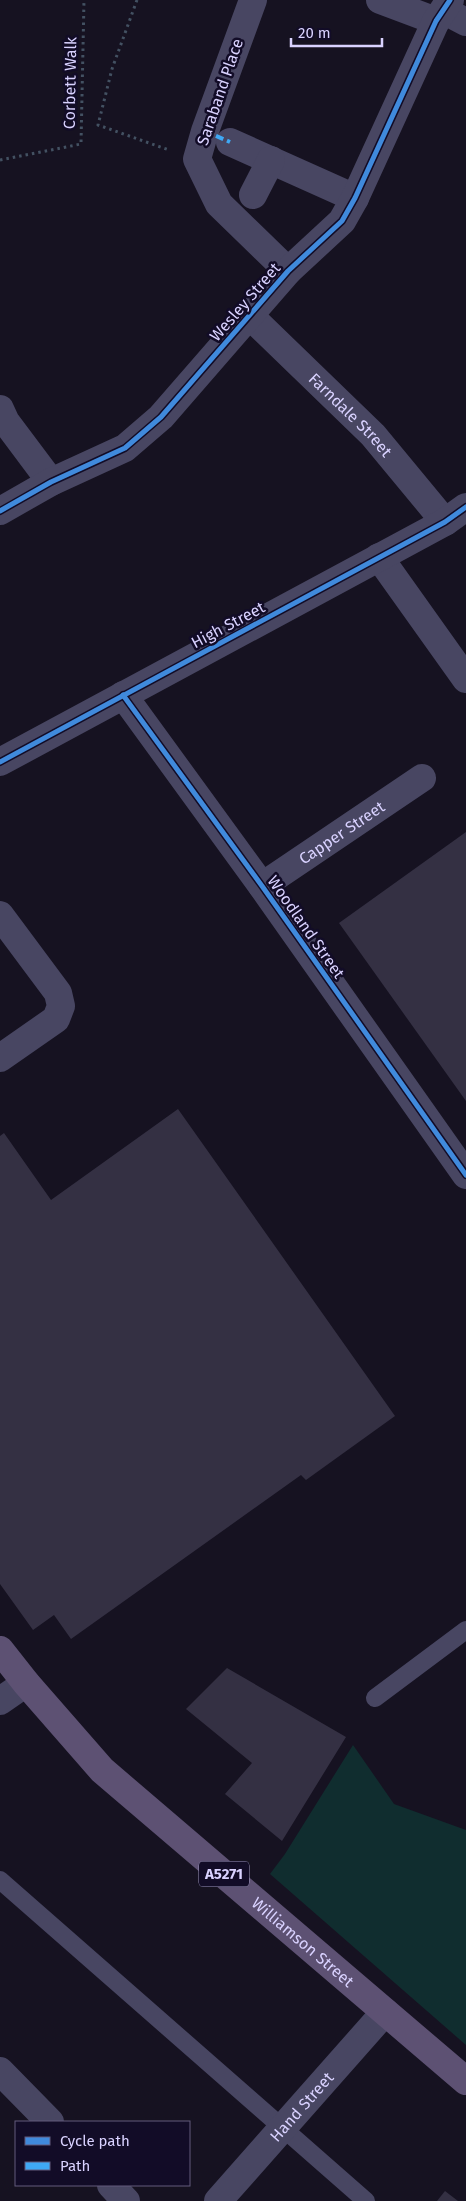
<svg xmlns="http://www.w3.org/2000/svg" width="466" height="2201" font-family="'Fira Sans',sans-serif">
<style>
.green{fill:#102d2f}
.building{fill:#343043}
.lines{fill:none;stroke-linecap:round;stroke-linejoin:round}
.path{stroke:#435162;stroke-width:3;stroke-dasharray:2.5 4;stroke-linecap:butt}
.service{stroke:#484662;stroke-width:18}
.minor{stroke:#484662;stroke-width:28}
.tertiary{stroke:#484662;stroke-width:28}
.primary{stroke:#5d5173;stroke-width:28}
.quiet{stroke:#3fa9f5;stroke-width:4;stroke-dasharray:8 4;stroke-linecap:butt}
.cycleway-casing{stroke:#120c27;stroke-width:8}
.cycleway{stroke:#408adc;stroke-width:5}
.labels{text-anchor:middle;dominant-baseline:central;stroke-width:5;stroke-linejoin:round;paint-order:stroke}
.shield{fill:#120c27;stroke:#9d97be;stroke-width:1}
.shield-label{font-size:15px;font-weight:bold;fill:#d9d2ff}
.street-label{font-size:16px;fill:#d9d2ff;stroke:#120c27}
</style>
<rect width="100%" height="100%" fill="#161221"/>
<polygon class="green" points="353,1745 394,1804 466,1830 466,2045 270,1874 285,1854"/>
<g class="building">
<polygon points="466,832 466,1101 339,923"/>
<polygon points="178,1109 395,1416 306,1480 301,1475 71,1639 54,1615 33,1630 0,1584 0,1136 4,1133 51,1200"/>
<polygon points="227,1668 346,1737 282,1841 225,1794 252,1763 186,1709"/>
<polygon points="445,2191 458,2201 437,2201"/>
</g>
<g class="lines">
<g class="path">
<polyline points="137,0 112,69 98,125 169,150"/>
<polyline points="0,160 81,144 84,0"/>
</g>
<g class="service">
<polyline points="375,1698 466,1630"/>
<polyline points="0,1880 366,2201"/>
</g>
<g class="minor">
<polyline points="253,0 205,131 197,159 219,204 288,271"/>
<polyline points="380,0 436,21"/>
<polyline points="445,11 466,22"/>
<polyline points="230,142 355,198"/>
<polyline points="253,195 271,160"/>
<path id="s1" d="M250 316 373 435 445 522"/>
<polyline points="0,409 6,422 51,482"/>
<polyline points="0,511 51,482 125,448 161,417 288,271 342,221 355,198 436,21 450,0"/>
<polyline points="379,557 466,679"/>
<polyline points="123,695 262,886 466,1175"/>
<path id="s2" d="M262 886 422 778"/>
<polyline points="0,915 58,993 61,1006 56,1019 0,1058"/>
<polyline points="0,1701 26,1683"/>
<polyline points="0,2071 50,2122"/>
<polyline points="111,2185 126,2201"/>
<path id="s3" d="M218 2201 385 2012"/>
</g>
<polyline class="tertiary" points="0,762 445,522 466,507"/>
<path class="primary" id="s4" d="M0 1650 26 1683 102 1770 466 2081"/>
<polyline class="quiet" points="205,131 230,142"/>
<g class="cycleway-casing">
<g id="cycleway">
<polyline points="0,511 51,482 125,448 161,417 288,271 342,221 355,198 436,21 450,0"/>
<polyline points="123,695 262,886 466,1175"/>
<polyline points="0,762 445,522 466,507"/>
</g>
</g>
<use href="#cycleway" class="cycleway"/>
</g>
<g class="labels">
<rect class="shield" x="199" y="1861.5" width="50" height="25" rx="4"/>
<g class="shield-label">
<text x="224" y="1874">A5271</text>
</g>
<g class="street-label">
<text transform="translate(70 83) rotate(-89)">Corbett Walk</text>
<text transform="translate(220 92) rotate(-71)">Saraband Place</text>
<text transform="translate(245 302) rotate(-49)">Wesley Street</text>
<text stroke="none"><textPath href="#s1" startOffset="141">Farndale Street</textPath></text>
<text transform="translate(228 625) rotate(-28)">High Street</text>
<text stroke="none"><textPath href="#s2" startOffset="96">Capper Street</textPath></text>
<text transform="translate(306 927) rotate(55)">Woodland Street</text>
<text stroke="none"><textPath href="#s4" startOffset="422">Williamson Street</textPath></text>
<text stroke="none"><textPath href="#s3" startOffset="126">Hand Street</textPath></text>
</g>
</g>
<rect x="15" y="2121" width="175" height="65" fill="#120c27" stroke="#625b7d"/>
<rect x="25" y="2137" width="25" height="8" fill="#408adc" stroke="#625b7d"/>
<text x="60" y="2146" font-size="15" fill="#d9d2ff">Cycle path</text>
<rect x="25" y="2162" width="25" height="8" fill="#3fa9f5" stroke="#625b7d"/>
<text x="60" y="2171" font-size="15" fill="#d9d2ff">Path</text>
<path d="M291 38v8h91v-8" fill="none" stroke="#d9d2ff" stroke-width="2.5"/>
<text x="298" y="38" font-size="15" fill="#d9d2ff" stroke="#120c27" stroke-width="4" paint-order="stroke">20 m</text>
</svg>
